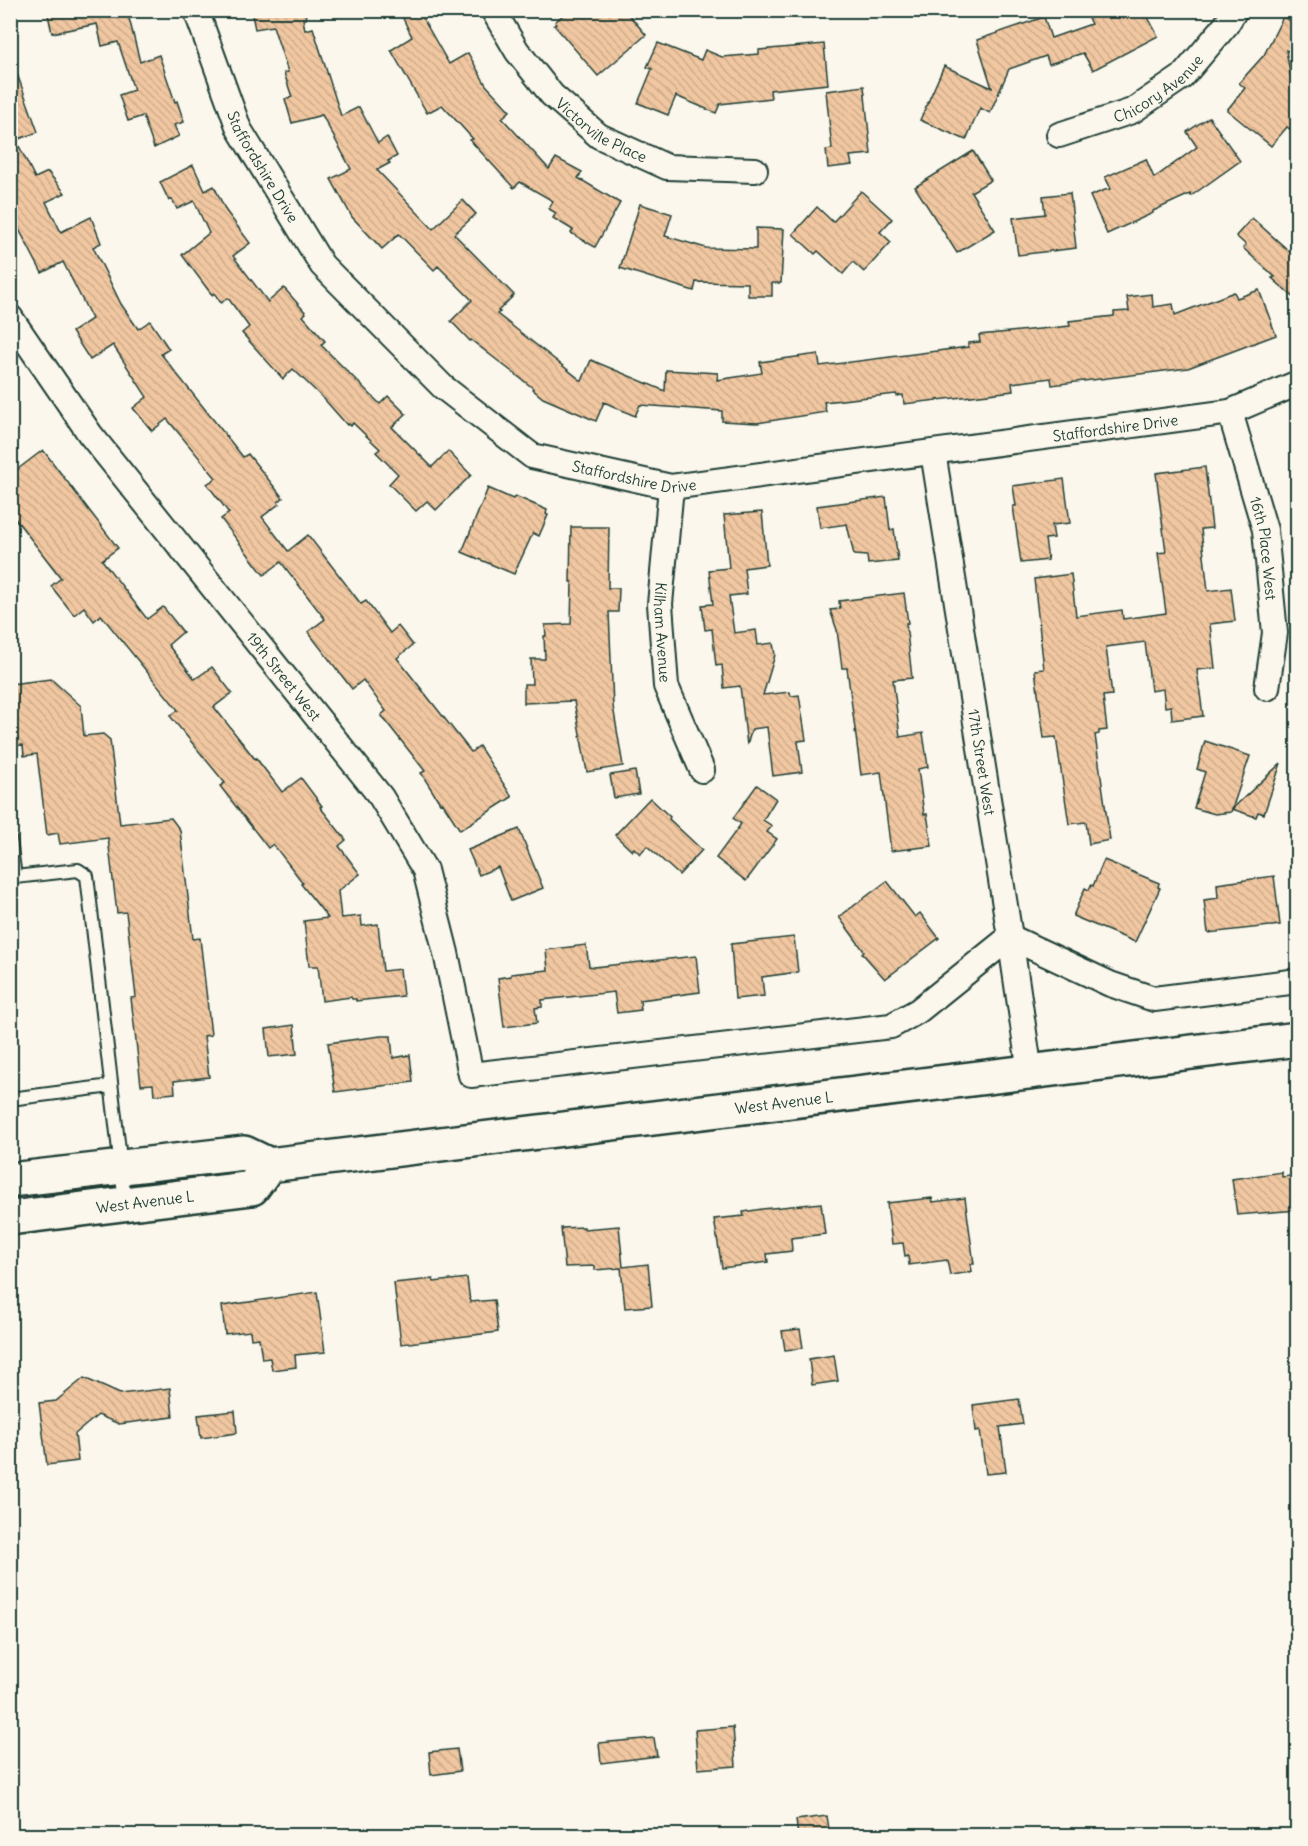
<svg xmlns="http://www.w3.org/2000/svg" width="1308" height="1846" font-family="Delius,sans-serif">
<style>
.building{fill:url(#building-back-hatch);stroke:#1f3d34;stroke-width:1.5}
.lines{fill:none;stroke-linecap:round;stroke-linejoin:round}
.lane-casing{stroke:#1f3d34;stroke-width:16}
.street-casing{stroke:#1f3d34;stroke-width:28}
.primary-casing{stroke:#1f3d34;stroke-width:38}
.lane{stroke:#fbf7ec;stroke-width:12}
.street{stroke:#fbf7ec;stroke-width:24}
.primary{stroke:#fbf7ec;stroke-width:33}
.labels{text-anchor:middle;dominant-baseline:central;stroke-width:5;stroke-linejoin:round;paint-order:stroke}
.street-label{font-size:15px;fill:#1f3d34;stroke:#fbf7ec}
</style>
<defs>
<pattern id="building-back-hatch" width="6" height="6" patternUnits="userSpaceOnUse" patternTransform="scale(1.5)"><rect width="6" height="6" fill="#f1c7a1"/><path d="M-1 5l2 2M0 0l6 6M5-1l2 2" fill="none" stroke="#ceac8b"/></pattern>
</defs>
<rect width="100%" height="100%" fill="#fbf7ec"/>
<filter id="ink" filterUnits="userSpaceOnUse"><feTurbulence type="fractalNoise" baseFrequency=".0167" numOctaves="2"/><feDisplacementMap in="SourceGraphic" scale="12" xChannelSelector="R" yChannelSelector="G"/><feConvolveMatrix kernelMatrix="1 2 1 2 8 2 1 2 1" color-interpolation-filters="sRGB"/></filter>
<g filter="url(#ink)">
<g class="building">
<polygon points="47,10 127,10 140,62 159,55 175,102 177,101 184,122 174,125 179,136 154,148 143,116 128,121 119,95 134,90 118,42 102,46 97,24 52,33"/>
<polygon points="251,10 305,10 306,19 303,19 305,30 313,28 341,116 359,107 378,143 387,137 397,156 388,161 390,163 377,170 433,229 463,200 476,214 454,234 514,295 498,311 500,312 497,314 582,381 591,360 665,391 666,370 718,373 717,380 762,373 760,362 818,354 820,366 968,347 968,343 980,342 979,335 1070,326 1069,321 1114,316 1114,312 1129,311 1127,297 1152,294 1153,307 1173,304 1175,315 1234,292 1237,298 1259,290 1276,335 1188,368 1052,385 1051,378 1012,383 1013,391 904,404 903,395 897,396 896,394 824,402 826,412 757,423 722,421 722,411 640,405 635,416 604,402 596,421 543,398 532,389 533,388 471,340 470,341 451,321 472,300 438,266 434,270 399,234 382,249 352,217 331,179 351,169 322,115 292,123 285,99 292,97 284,73 288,72 273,26 255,29"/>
<polygon points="399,10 418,10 449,64 468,53 486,85 510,111 502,118 549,169 556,158 582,172 578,178 620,203 595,247 571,233 573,230 553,218 556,213 549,209 553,201 520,182 514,188 470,140 473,139 442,105 427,113 391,50 412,37"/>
<polygon points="569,10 625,10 646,35 598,76 554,25 556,24 555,22"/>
<polygon points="1084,10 1144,10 1158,36 1093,70 1083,53 1049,64 1046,56 1009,69 990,113 980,108 966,140 920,120 944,66 992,88 977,40 1044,17 1051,38 1091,24"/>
<polygon points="1283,17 1298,25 1298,56 1286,50 1293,89 1298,93 1298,135 1287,127 1271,146 1227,110 1245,88 1239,83 1264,55"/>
<polygon points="658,43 701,60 705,50 722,57 759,54 759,50 824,44 828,84 770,90 771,98 720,104 716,113 676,96 668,115 638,103 652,69 647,67"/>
<polygon points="10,60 12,60 38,132 16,140 35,178 48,172 65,193 46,202 61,232 91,217 101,243 93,247 121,304 138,329 150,321 169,349 161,354 243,457 248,454 283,498 278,502 279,504 262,517 288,551 308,535 361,604 366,601 390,633 398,626 413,645 397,658 471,752 479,746 512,797 460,830 442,802 440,803 421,773 425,771 381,715 386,711 363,680 352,689 308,632 325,619 281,562 264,575 221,519 229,513 207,484 216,478 167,419 152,431 133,408 147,397 113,345 90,360 72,332 92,319 63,262 42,273 10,212"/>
<polygon points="864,86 871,154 850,156 852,165 828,168 826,150 832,149 826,91"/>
<polygon points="1209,117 1240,161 1191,196 1190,194 1153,211 1153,213 1107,234 1090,196 1105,190 1111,189 1105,177 1146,159 1154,178 1197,147 1187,132"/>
<polygon points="973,151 991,180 971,192 995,230 957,253 915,187"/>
<polygon points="193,165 205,191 214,186 226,211 250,243 233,256 268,302 284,288 306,313 303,316 325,341 321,345 380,404 388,396 406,414 392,427 432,467 448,451 471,475 436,510 427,501 416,511 389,484 398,474 376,452 380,449 353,423 351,426 349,424 347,425 325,400 293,369 283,379 242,333 249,327 228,298 221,303 214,293 212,295 182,255 209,233 194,201 177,209 172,199 169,201 160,182"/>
<polygon points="861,191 892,219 880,232 891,242 864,272 853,262 843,274 818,251 815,254 793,234 817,207 833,222"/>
<polygon points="1070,193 1076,248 1018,255 1013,218 1045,214 1043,196"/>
<polygon points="640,204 672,214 665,236 706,248 756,249 756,228 784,229 781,283 772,283 772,296 748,296 748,283 696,282 694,291 620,268"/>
<polygon points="1252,218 1298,259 1298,301 1272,278 1275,277 1243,248 1246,245 1236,236"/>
<polygon points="43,450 118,548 102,560 147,619 163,607 183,632 168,645 195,679 212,667 232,693 214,707 255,759 256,758 282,792 301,778 322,806 320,807 346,840 339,846 360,874 338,891 341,918 361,916 362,926 378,924 383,971 400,969 403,996 356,1001 356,999 352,999 351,997 322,1001 318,966 309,966 304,921 328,918 301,884 303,883 273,844 268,848 220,786 225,783 170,716 178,710 101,615 94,621 84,607 74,615 51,586 61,578 10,512 10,475"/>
<polygon points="1205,467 1212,528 1201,529 1208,591 1231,588 1235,621 1210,624 1215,668 1197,670 1203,716 1172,720 1171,706 1165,707 1163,689 1151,691 1145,642 1106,647 1112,695 1103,696 1107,730 1099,731 1099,734 1095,735 1110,840 1089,844 1086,822 1069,824 1056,737 1044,738 1035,670 1044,669 1034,579 1071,574 1076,616 1122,610 1123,619 1166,613 1158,553 1166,552 1156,473"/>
<polygon points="1064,479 1070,523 1052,525 1054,538 1045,539 1048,560 1021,563 1013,506 1016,506 1013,486"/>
<polygon points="488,488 513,499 515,496 547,510 546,514 548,515 539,536 533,533 514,574 462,552"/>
<polygon points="886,497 890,530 894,529 898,561 868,564 867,556 854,555 847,524 820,528 817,506"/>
<polygon points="762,512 767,565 744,568 747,594 729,596 734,633 756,630 758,645 773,643 775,655 763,695 790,692 791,696 799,695 806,740 798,741 802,772 773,776 767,727 752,729 747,745 740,686 724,688 722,665 716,666 712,629 705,630 702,605 713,604 709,570 729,568 724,515"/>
<polygon points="571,527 609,527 608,588 619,588 618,612 609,612 613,706 623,766 587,772 574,701 524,703 524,684 532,684 531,659 545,659 544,636 546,636 545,625 571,624 572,582 570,582"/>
<polygon points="904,593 908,623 906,623 912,678 893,680 900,737 923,733 928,767 918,769 924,814 927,814 932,846 891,851 881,772 861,775 847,668 842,668 837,630 830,610 840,609 839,601"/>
<polygon points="51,679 81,706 84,736 103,734 110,740 120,824 171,818 180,830 193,939 200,938 211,1035 204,1036 209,1077 174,1081 175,1093 154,1095 153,1084 141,1085 131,998 136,997 126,912 117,913 108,838 60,844 58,833 47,835 37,754 24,756 23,745 10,746 10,684"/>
<polygon points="1205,741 1250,756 1231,812 1215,814 1194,808 1205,772 1197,769"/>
<polygon points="1281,763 1264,814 1258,812 1256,817 1232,809"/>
<polygon points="635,771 639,794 614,798 610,775"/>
<polygon points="757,785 776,799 763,820 772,826 767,832 777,839 746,881 716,858 741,824 733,818"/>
<polygon points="650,798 670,817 669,819 702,850 679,875 647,846 640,854 634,848 632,851 615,835"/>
<polygon points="519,829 543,888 511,901 498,867 479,875 468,850"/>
<polygon points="1104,860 1159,883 1158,887 1160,888 1135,942 1073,916 1085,888 1089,890 1091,885 1093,886"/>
<polygon points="1274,876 1280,925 1208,933 1204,900 1218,898 1217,884"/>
<polygon points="887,881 915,917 920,913 939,938 885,979 862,953 864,951 839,917"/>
<polygon points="794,937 798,972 762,977 764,996 735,999 731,944"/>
<polygon points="586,945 589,966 594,967 696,956 700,992 640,1000 641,1010 617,1013 614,992 542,1000 542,1007 535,1008 537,1023 504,1027 498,978 511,976 511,974 548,970 546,950"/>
<polygon points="294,1025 297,1054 269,1057 266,1029"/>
<polygon points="381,1036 391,1036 393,1058 410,1055 413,1082 335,1092 328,1043"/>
<polygon points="1282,1172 1282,1177 1298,1175 1298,1210 1237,1215 1232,1179"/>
<polygon points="932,1198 933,1202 965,1198 974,1264 971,1264 972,1272 950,1275 947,1260 909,1265 908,1255 905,1256 903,1243 892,1244 887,1203"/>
<polygon points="821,1203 825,1234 791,1238 792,1251 767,1254 768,1262 722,1268 714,1219 744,1216 743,1212 762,1209"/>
<polygon points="619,1226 623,1267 648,1264 652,1306 625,1308 621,1268 595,1270 595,1266 565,1267 561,1228 584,1227 584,1229"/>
<polygon points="467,1278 470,1302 494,1300 498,1332 401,1344 394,1283 433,1279 434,1282"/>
<polygon points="317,1292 325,1352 295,1355 296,1367 272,1370 270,1358 262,1359 259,1338 251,1339 250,1331 225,1334 222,1306"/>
<polygon points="800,1329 803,1348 785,1350 782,1331"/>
<polygon points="834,1355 838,1381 812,1385 809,1359"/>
<polygon points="84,1378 120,1394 170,1388 173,1417 119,1424 98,1415 75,1434 78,1461 47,1465 39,1403 56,1401"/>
<polygon points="1019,1399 1023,1424 1000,1427 1006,1472 986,1474 980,1430 976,1431 973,1405"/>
<polygon points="235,1411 237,1433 201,1438 198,1415"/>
<polygon points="733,1727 736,1766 698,1769 695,1730"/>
<polygon points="654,1738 657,1756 601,1763 599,1743"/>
<polygon points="457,1749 460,1771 431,1775 429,1752"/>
<polygon points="827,1816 830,1836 798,1836 796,1820"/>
</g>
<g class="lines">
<g class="lane-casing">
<g id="lane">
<polyline points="10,840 15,877 78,870 87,876 125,1202"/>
<polyline points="10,1099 111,1086"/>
</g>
</g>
<g class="street-casing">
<g id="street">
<path id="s1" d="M196 10 239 129 322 265 443 387 532 456 671 487 1230 412 1298 383"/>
<path id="s2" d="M493 10 517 51 552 95 599 136 667 167 755 170"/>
<path id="s3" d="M1059 135 1132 111 1182 77 1226 25 1235 10"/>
<path id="s4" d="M10 317 90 434 381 797 425 870 446 953 471 1075 891 1026 918 1011 1010 937 1110 984 1154 999 1298 981"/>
<path id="s5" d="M1230 412 1265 530 1275 633 1267 688"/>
<path id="s6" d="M933 452 1010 937 1030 1073"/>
<path id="s7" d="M671 487 660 604 666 686 702 770"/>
</g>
</g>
<g class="primary-casing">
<g id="primary">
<path id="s8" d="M10 1180 244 1153 269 1165 1298 1039"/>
<path id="s9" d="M10 1218 252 1188 269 1165"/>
</g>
</g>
<use href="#lane" class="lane"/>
<use href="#street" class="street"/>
<use href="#primary" class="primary"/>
</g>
</g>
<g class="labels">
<g class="street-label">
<text stroke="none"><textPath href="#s3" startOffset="111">Chicory Avenue</textPath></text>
<text stroke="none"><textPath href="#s2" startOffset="165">Victorville Place</textPath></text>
<text stroke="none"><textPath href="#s1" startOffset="171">Staffordshire Drive</textPath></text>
<text stroke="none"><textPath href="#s1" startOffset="1161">Staffordshire Drive</textPath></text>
<text stroke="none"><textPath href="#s1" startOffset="675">Staffordshire Drive</textPath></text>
<text stroke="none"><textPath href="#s5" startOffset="141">16th Place West</textPath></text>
<text stroke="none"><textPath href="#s7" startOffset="146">Kilham Avenue</textPath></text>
<text stroke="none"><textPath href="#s4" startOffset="452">19th Street West</textPath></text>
<text stroke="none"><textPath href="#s6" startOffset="314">17th Street West</textPath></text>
<text stroke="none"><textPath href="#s8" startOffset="782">West Avenue L</textPath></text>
<text stroke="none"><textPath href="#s9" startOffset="136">West Avenue L</textPath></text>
</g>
</g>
<rect width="1308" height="1846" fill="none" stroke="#fbf7ec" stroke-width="36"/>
<rect x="18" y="18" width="1272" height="1810" fill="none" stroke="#1f3d34" stroke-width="2" filter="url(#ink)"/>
</svg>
